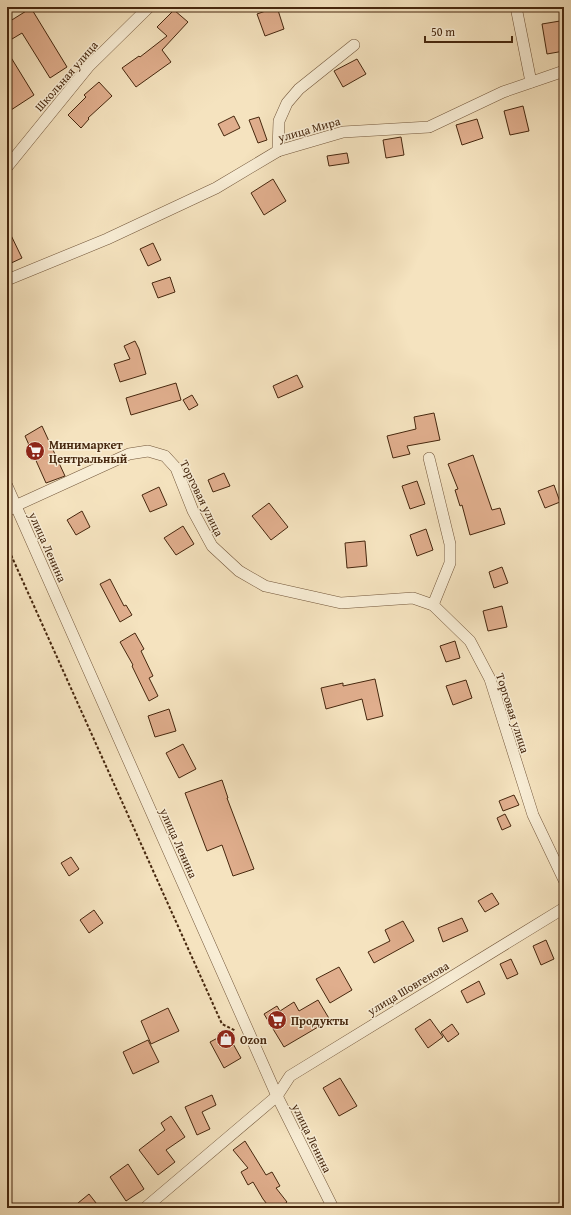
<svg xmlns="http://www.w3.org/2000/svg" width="571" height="1215" font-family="'Gentium Book Plus',serif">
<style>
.building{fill:#e0ae8d;stroke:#46270e}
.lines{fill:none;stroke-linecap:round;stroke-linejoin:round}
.minor-casing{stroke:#72563a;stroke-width:12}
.path{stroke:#46270e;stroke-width:2;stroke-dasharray:3 2;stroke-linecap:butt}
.minor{stroke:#f8edd5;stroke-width:11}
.labels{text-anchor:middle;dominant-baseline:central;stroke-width:3;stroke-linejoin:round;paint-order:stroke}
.street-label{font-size:12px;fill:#46270e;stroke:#f8edd5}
.poi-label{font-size:12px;font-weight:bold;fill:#46270e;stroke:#f8edd5;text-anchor:start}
</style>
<rect width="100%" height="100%" fill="#f5e3bf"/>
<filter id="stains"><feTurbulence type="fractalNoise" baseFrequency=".005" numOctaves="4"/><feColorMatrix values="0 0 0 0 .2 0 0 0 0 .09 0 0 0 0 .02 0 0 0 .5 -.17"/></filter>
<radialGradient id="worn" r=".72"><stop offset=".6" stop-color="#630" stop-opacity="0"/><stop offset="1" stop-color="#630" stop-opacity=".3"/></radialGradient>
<g class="building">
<polygon points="277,7 284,29 265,36 257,14"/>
<polygon points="31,8 67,67 50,78 22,33 7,42 7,23"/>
<polygon points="174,10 188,22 162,50 171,62 136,87 122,68 139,56 140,57 167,36 157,27"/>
<polygon points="560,21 564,51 547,54 542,24"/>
<polygon points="7,51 34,95 11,110 7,104"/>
<polygon points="357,59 366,74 343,87 334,71"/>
<polygon points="99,82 112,96 88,118 89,119 81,128 68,115 86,97 84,95"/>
<polygon points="523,106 529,131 510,135 504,111"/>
<polygon points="234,116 240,128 224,136 218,124"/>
<polygon points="259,117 267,140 258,143 249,120"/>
<polygon points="477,119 483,138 462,145 456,125"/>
<polygon points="401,137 404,155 386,158 383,140"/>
<polygon points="347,153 349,163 329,166 327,156"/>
<polygon points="273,179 286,201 264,215 251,193"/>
<polygon points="7,227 22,258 7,265"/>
<polygon points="153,243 161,260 148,266 140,249"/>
<polygon points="170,277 175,292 158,298 152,283"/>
<polygon points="135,341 139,349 146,374 120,382 114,364 130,359 124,346"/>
<polygon points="297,375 303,387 278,398 273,386"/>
<polygon points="176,383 181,400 131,415 126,398"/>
<polygon points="192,395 198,405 189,410 183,400"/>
<polygon points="434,413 440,440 407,446 410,454 393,458 387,436 416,429 414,417"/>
<polygon points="42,426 65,476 46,483 25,436"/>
<polygon points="473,455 492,510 500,508 505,524 470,535 462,505 460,506 455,490 458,489 448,464"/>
<polygon points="224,473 230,486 213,492 208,480"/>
<polygon points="417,481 425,504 410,509 402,486"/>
<polygon points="554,485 560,502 545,508 538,491"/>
<polygon points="159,487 167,505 150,512 142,495"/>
<polygon points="269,503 288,527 271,540 252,516"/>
<polygon points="82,511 90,527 76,535 67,520"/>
<polygon points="183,526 194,544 176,555 164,538"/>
<polygon points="426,529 433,550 417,556 410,535"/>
<polygon points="365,541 367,566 347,568 345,543"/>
<polygon points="502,567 508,583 494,588 489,572"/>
<polygon points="110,579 124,606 126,605 132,615 120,622 100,584"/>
<polygon points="502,606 507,627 488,631 483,611"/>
<polygon points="135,633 144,649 141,651 153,676 149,678 158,696 149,701 132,666 133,665 120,642"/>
<polygon points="455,641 460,658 446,662 440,646"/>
<polygon points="375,679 383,716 367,720 362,699 326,709 321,688 343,683 343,686"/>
<polygon points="466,680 472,698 453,705 446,686"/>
<polygon points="169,709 176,731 155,737 148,716"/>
<polygon points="183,744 196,769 179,778 166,753"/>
<polygon points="222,780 228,798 227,798 254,869 233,876 222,845 207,851 185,793"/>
<polygon points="514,795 519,805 503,811 499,801"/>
<polygon points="505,814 511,826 502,830 497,818"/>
<polygon points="71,857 79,869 69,876 61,863"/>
<polygon points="492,893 499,904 485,912 478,901"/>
<polygon points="94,910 103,923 89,933 80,920"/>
<polygon points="462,918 468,931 443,942 438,928"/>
<polygon points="403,921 414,941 374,963 368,952 390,941 385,930"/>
<polygon points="546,940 554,959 541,965 533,946"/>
<polygon points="511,959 518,974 507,979 500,964"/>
<polygon points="339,967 352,990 330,1003 316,979"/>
<polygon points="479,981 485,994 467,1003 461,991"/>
<polygon points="318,1000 330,1020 284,1047 264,1014 277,1006 280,1011 294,1002 299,1011"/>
<polygon points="168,1008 179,1031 151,1044 141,1021"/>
<polygon points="430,1019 443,1037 428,1048 415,1029"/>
<polygon points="452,1024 459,1034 448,1042 441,1032"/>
<polygon points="227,1033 241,1058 224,1068 210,1042"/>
<polygon points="148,1040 159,1062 133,1074 123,1052"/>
<polygon points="340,1078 357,1106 339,1116 323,1088"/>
<polygon points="212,1095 216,1105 202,1112 210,1129 197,1135 185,1107"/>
<polygon points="171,1116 185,1137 166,1150 175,1162 158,1175 139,1150 165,1130 161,1123"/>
<polygon points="245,1141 266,1175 272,1172 280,1186 276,1188 287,1202 280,1208 270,1208 263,1199 253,1182 248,1185 241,1172 248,1168 233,1150"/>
<polygon points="128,1164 144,1189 126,1201 110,1177"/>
<polygon points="89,1194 100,1208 72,1208"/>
</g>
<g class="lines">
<g class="minor-casing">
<g id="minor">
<polyline points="516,7 531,82"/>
<polyline points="278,151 279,121 287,103 299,89 354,45"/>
<polyline points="7,167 89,66 149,7"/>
<polyline points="7,280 107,239 216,188 278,151 343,132 429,127 503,92 564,71"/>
<polyline points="429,458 450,544 450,563 433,605"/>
<polyline points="7,486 277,1096 333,1208"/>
<polyline points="7,511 15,506 129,454 148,451 165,456 176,468 193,511 212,546 239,571 265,586 341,603 413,598 433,605 470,641 490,679 533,815 564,880"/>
<polyline points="145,1208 277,1096 290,1076 564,908"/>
</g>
</g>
<polyline class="path" points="7,546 222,1024 236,1031"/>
<use href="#minor" class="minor"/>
</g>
<defs>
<g id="supermarket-disc" transform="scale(1)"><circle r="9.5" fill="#8f2418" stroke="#f8edd5"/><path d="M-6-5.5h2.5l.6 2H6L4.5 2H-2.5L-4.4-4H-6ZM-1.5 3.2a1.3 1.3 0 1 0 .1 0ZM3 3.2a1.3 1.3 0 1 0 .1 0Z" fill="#fff"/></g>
<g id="shop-disc" transform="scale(1)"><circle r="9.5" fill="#8f2418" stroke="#f8edd5"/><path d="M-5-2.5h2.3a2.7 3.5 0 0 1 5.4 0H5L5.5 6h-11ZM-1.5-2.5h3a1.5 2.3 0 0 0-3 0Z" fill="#fff"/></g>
</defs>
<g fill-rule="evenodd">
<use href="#supermarket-disc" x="35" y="451"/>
<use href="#supermarket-disc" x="277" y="1020"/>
<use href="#shop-disc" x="226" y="1039"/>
</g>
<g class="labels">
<g class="street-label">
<text transform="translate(66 76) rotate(-49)">Школьная улица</text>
<text transform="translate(309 129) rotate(-16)">улица Мира</text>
<text transform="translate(202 498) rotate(64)">Торговая улица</text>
<text transform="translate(48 547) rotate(66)">улица Ленина</text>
<text transform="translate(513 713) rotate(72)">Торговая улица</text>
<text transform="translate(179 843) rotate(66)">улица Ленина</text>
<text transform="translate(408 988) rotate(-31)">улица Шовгенова</text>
<text transform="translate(312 1138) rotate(64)">улица Ленина</text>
</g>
<g class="poi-label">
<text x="49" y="444">Минимаркет<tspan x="49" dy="14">Центральный</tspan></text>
<text x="291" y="1020">Продукты</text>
<text x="240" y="1039">Ozon</text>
</g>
</g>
<rect width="571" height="1215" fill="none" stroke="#f5e3bf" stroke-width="24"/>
<rect x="8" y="8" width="555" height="1199" fill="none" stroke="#46270e" stroke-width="2"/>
<rect x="12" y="12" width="547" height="1191" fill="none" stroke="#46270e"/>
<path d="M425 36v6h87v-6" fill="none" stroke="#46270e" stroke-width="2"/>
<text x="431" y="36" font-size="12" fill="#46270e" stroke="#f8edd5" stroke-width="3" paint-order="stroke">50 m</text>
<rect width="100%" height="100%" filter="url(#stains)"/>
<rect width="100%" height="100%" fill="url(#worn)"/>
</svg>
